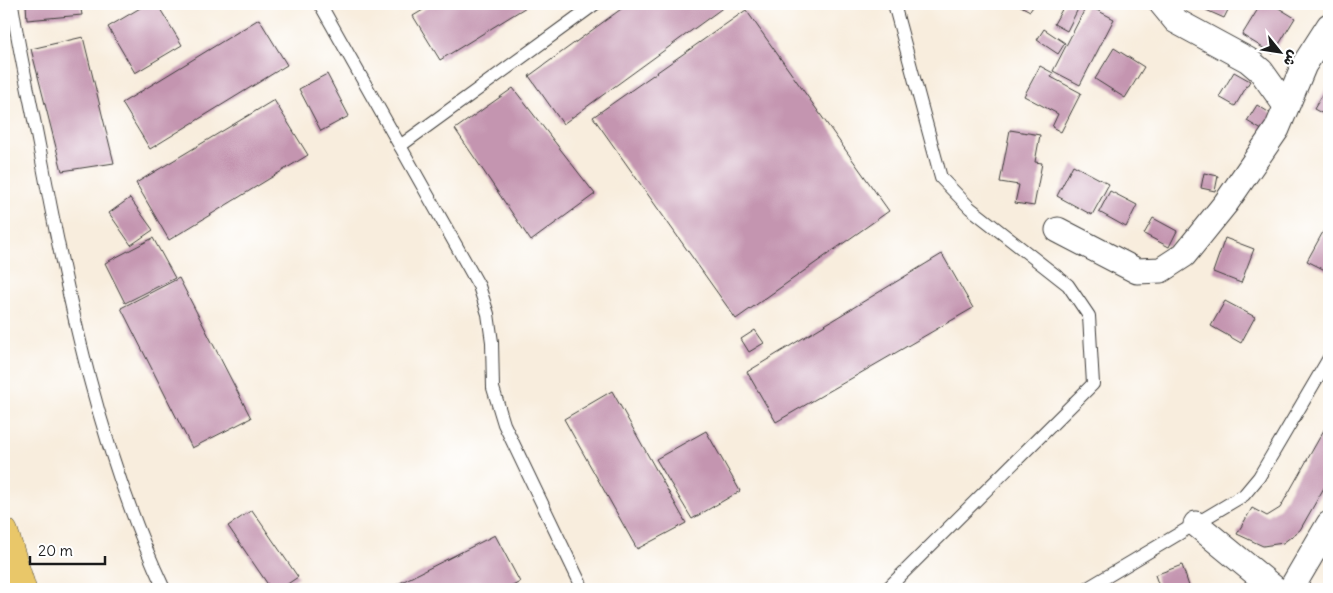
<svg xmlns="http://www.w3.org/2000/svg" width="1333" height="593" font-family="Delius,'Playpen Sans Arabic',sans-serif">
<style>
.building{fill:#c495b0}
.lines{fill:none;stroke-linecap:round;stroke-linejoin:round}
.service-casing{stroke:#3d3b39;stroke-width:14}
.minor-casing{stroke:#3d3b39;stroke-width:27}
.primary-casing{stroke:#3d3b39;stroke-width:29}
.service{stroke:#fff;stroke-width:12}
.minor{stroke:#fff;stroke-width:25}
.primary{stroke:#e9c769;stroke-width:28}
</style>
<rect width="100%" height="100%" fill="#fff"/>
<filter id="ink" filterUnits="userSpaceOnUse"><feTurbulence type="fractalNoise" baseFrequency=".02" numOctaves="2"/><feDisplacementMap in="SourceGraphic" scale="10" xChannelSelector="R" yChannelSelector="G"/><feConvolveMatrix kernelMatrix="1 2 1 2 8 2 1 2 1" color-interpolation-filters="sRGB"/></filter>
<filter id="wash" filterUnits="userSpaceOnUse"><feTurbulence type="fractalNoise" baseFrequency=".0096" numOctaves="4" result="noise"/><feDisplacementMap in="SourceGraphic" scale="20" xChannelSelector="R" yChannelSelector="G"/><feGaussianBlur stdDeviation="1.12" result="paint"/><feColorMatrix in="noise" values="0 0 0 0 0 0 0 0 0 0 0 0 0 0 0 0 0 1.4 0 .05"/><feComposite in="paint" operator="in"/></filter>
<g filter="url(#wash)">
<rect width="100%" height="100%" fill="#f8eddd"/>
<g id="blocks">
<g class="building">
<polygon points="26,4 80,4 82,15 27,20"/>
<polygon points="147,4 157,4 182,45 135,73 108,27"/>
<polygon points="433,4 531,4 440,60 413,16"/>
<polygon points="628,4 728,4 563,124 529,76"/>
<polygon points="1017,4 1035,4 1030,11"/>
<polygon points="1065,4 1080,5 1067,31 1054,24"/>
<polygon points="1209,4 1231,4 1224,18 1206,10"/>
<polygon points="1261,4 1272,4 1295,18 1273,54 1242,35"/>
<polygon points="1087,5 1114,19 1080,85 1053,71"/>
<polygon points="746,10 889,211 736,319 593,117"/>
<polygon points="259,19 287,65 150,149 122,103"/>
<polygon points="1044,29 1065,43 1058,54 1037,40"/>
<polygon points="83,37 114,163 62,171 31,49"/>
<polygon points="1114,48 1144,67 1125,98 1095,79"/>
<polygon points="1040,66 1053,73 1051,77 1081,93 1061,132 1052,127 1058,114 1024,96"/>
<polygon points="1234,72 1250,81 1235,106 1219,97"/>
<polygon points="327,74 349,116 321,131 299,89"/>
<polygon points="1327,87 1329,88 1329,117 1314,109"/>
<polygon points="513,88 595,194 531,241 455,129"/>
<polygon points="274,100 308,155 169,240 136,183"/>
<polygon points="1257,105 1275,116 1265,132 1247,121"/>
<polygon points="1010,130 1040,135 1035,162 1042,163 1034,206 1015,203 1019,185 1000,182"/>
<polygon points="1073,165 1109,184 1092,215 1057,196"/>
<polygon points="1204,173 1218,176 1215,191 1201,188"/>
<polygon points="1110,191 1137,205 1126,227 1099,212"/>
<polygon points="130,198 153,230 131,245 109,213"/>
<polygon points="1153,218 1177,231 1169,247 1144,234"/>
<polygon points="1329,221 1329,272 1307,261"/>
<polygon points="153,238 175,278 125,303 105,263"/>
<polygon points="1225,238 1254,249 1241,283 1213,272"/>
<polygon points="942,254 973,308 776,422 747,372"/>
<polygon points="179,278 251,418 192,448 121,308"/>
<polygon points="1225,301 1255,317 1241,343 1211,326"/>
<polygon points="755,330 764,343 749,352 741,339"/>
<polygon points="612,391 686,523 637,549 564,419"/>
<polygon points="1329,421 1329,479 1300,530 1283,543 1263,546 1237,534 1252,508 1267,516 1280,508"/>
<polygon points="706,431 740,491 692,519 656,459"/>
<polygon points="252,510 298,577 280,589 271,589 228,526"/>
<polygon points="495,535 520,582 507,589 388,589"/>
<polygon points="1182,565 1190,589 1160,589 1155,575"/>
</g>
</g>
</g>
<g filter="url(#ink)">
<use href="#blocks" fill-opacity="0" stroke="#3d3b39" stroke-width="1"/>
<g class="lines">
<g class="service-casing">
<g id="service">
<path d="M12 4C19 51 30 98 39 145 67 296 99 450 164 589"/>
<polyline points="320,4 479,286 488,314 492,342 493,388 504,424 583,589"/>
<polyline points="400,146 595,4"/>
<polyline points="887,589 1093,384 1089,316 1068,285 970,208 941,178 894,4"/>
<polyline points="1086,589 1244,495 1259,477 1329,358"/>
</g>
</g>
<g class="minor-casing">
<g id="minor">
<polyline points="1162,4 1176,21 1248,60 1261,71 1286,106"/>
<polyline points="1058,230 1137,271 1161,270 1184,255 1226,203 1277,129 1304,65 1329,26"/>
<polyline points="1196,524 1275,589"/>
<polyline points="1291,589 1329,524"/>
</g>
</g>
<g class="primary-casing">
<polyline id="primary" points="4,532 22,589"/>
</g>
<use href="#service" class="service"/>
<use href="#minor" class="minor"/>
<use href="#primary" class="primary"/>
</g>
</g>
<rect width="1333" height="593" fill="none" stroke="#fff" stroke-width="20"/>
<g transform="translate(1280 52) rotate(120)" stroke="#ffffff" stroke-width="4" paint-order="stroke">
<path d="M0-4L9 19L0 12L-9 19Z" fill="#1c1c1c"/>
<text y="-8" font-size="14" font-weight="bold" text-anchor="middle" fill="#1c1c1c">ش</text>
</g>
<path d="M30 556v8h75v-8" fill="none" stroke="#1c1c1c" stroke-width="2.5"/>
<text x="38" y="556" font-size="15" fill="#1c1c1c" stroke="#ffffff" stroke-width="4" paint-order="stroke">20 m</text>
</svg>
